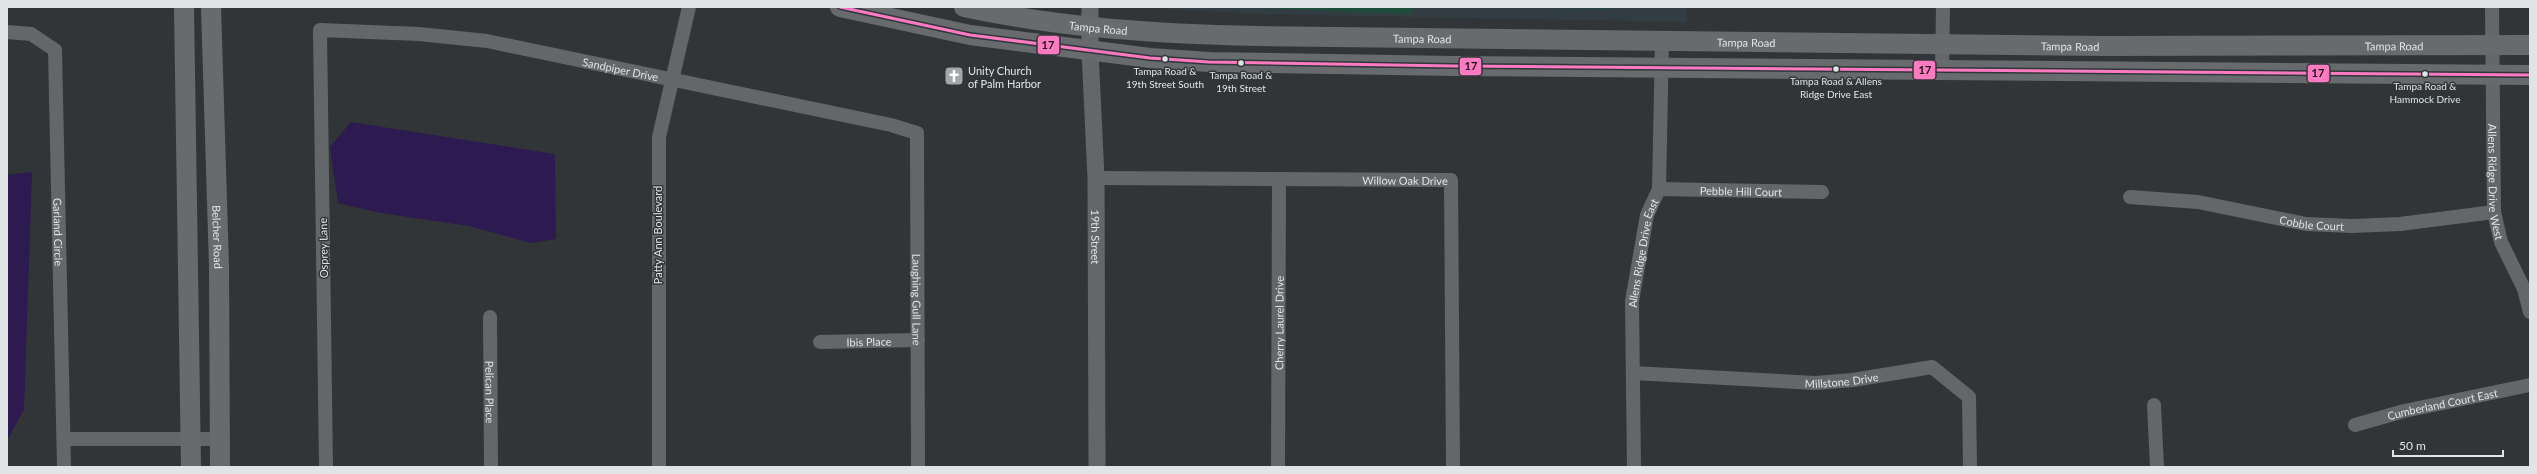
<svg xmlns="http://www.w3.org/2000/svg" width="2537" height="474" font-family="Lato,sans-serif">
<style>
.built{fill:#313d42}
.green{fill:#1d4e3c}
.water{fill:#2c1a50}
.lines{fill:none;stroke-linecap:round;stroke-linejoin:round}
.minor{stroke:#646769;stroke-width:14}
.tertiary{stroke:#646769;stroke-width:17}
.secondary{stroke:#676b6d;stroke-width:20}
.bus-1-casing{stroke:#303639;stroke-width:6}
.bus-1{stroke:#fe7ac1;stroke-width:3}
.bus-dot{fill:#e0e4e6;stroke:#303639;stroke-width:1.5}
.labels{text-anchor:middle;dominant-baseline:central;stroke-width:3;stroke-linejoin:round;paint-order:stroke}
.bus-label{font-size:10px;fill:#e0e4e6;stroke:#303639}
.street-label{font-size:11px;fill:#e0e4e6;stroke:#303639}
.poi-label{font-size:11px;fill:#e0e4e6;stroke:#303639;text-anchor:start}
.line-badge{stroke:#303639;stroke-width:1.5}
.pale-badge-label{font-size:11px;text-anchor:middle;font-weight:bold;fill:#111}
</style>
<rect width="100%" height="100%" fill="#323537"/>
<polygon class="built" points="1135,7 1687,7 1687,22 1256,14"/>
<g class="green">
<polygon points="1230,7 1412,7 1412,14"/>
<polygon points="1492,7 1608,7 1608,9"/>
</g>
<g class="water">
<polygon points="351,122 555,154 556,239 531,243 469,226 381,213 338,203 330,147"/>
<polygon points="32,172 24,409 7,441 7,175"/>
</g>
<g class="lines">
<g class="minor">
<path id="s1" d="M2492 7 2494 212 2501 242 2524 289 2530 312"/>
<path id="s2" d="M7 32 31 34 55 50 64 467"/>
<polyline points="1942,70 1943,7"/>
<path id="s3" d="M1096 178 1451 180 1453 467"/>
<path id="s4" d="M1659 189 1822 192"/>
<path id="s5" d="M2130 197 2198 202 2306 224 2352 226 2400 224 2494 212"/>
<path id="s6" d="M490 317 491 467"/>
<path id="s7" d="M820 342 918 340"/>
<path id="s8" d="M1633 373 1815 383 1853 380 1932 367 1969 397 1970 467"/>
<polyline points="2154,405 2157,467"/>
<path id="s9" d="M2355 425 2404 411 2530 385"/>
<polyline points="64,439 220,439"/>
<path id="s10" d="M326 467 320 30 419 34 487 41 891 125 917 133 918 467"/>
<polyline points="659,467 659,137 689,7"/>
<path id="s11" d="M1278 467 1279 179"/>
<path id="s12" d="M1634 467 1632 301 1647 215 1659 189 1662 41"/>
</g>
<path class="tertiary" id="s13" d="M1090 7V51L1096 178 1097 467"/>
<g class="secondary">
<polyline points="184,7 191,467"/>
<path id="s14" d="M211 7 219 266 220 467"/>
<polyline points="840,7 970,35 1150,58 1209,62 1454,66 2530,75"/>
<path id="s15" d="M964 7C1060 28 1160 34 1258 36L2105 46 2530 45"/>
</g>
<g class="bus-1-casing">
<polyline id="bus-1" points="840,7 970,35 1150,58 1209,62 1454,66 2530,75"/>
</g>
<use href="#bus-1" class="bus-1"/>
</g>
<defs>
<g id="church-square" transform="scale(1)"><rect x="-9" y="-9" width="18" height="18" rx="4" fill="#a3a7a9" stroke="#303639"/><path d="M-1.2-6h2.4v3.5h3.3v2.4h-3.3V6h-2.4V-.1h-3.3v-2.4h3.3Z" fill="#fff"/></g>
</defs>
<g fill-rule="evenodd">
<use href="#church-square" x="954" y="76"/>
</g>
<g class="bus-dot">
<circle cx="1165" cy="59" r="3.5"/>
<circle cx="1241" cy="63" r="3.5"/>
<circle cx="1836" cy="69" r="3.5"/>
<circle cx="2425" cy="74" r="3.5"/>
</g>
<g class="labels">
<g class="bus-label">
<text x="1165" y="71">Tampa Road &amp;<tspan x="1165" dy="13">19th Street South</tspan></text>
<text x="1241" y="75">Tampa Road &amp;<tspan x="1241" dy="13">19th Street</tspan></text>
<text x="1836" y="81">Tampa Road &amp; Allens<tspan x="1836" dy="13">Ridge Drive East</tspan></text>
<text x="2425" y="86">Tampa Road &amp;<tspan x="2425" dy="13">Hammock Drive</tspan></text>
</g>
<g class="street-label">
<text stroke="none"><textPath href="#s15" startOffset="136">Tampa Road</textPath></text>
<text stroke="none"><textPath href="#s15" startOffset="460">Tampa Road</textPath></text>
<text stroke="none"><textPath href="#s15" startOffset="784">Tampa Road</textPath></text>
<text stroke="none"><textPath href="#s15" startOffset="1432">Tampa Road</textPath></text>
<text stroke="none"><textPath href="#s15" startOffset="1108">Tampa Road</textPath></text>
<text stroke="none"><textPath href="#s10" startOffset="741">Sandpiper Drive</textPath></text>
<text stroke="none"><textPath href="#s3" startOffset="309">Willow Oak Drive</textPath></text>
<text stroke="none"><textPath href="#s1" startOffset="175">Allens Ridge Drive West</textPath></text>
<text stroke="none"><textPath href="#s4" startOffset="82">Pebble Hill Court</textPath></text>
<text stroke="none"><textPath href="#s5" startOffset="184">Cobble Court</textPath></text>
<text stroke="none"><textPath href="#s2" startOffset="235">Garland Circle</textPath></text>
<text transform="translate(657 235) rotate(-90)">Patty Ann Boulevard</text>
<text stroke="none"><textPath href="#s14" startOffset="230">Belcher Road</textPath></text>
<text stroke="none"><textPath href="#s13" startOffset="230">19th Street</textPath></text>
<text transform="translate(323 248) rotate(-91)">Osprey Lane</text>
<text stroke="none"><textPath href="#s12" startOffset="215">Allens Ridge Drive East</textPath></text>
<text stroke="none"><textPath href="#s10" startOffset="1211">Laughing Gull Lane</textPath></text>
<text stroke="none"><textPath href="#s11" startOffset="144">Cherry Laurel Drive</textPath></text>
<text stroke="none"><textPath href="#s7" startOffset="49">Ibis Place</textPath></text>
<text stroke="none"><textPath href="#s8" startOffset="209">Millstone Drive</textPath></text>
<text stroke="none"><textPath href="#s6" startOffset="75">Pelican Place</textPath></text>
<text stroke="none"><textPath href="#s9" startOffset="90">Cumberland Court East</textPath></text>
</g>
<g class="poi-label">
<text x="968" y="70">Unity Church<tspan x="968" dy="13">of Palm Harbor</tspan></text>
</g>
</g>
<g class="line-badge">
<rect x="1037" y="35" width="23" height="20" rx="4" fill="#fe7ac1"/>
<rect x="1459" y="57" width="23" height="19" rx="4" fill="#fe7ac1"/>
<rect x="1913" y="60" width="23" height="20" rx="4" fill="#fe7ac1"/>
<rect x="2307" y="64" width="23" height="19" rx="4" fill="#fe7ac1"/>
</g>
<g class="pale-badge-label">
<text x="1048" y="49">17</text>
<text x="1471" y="70">17</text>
<text x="1925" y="74">17</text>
<text x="2318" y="77">17</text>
</g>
<rect width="2537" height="474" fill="none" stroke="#e0e4e6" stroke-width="16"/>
<path d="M2393 450v6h110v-6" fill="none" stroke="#e0e4e6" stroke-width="2"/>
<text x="2399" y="450" font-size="12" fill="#e0e4e6" stroke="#303639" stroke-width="3" paint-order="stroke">50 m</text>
</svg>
